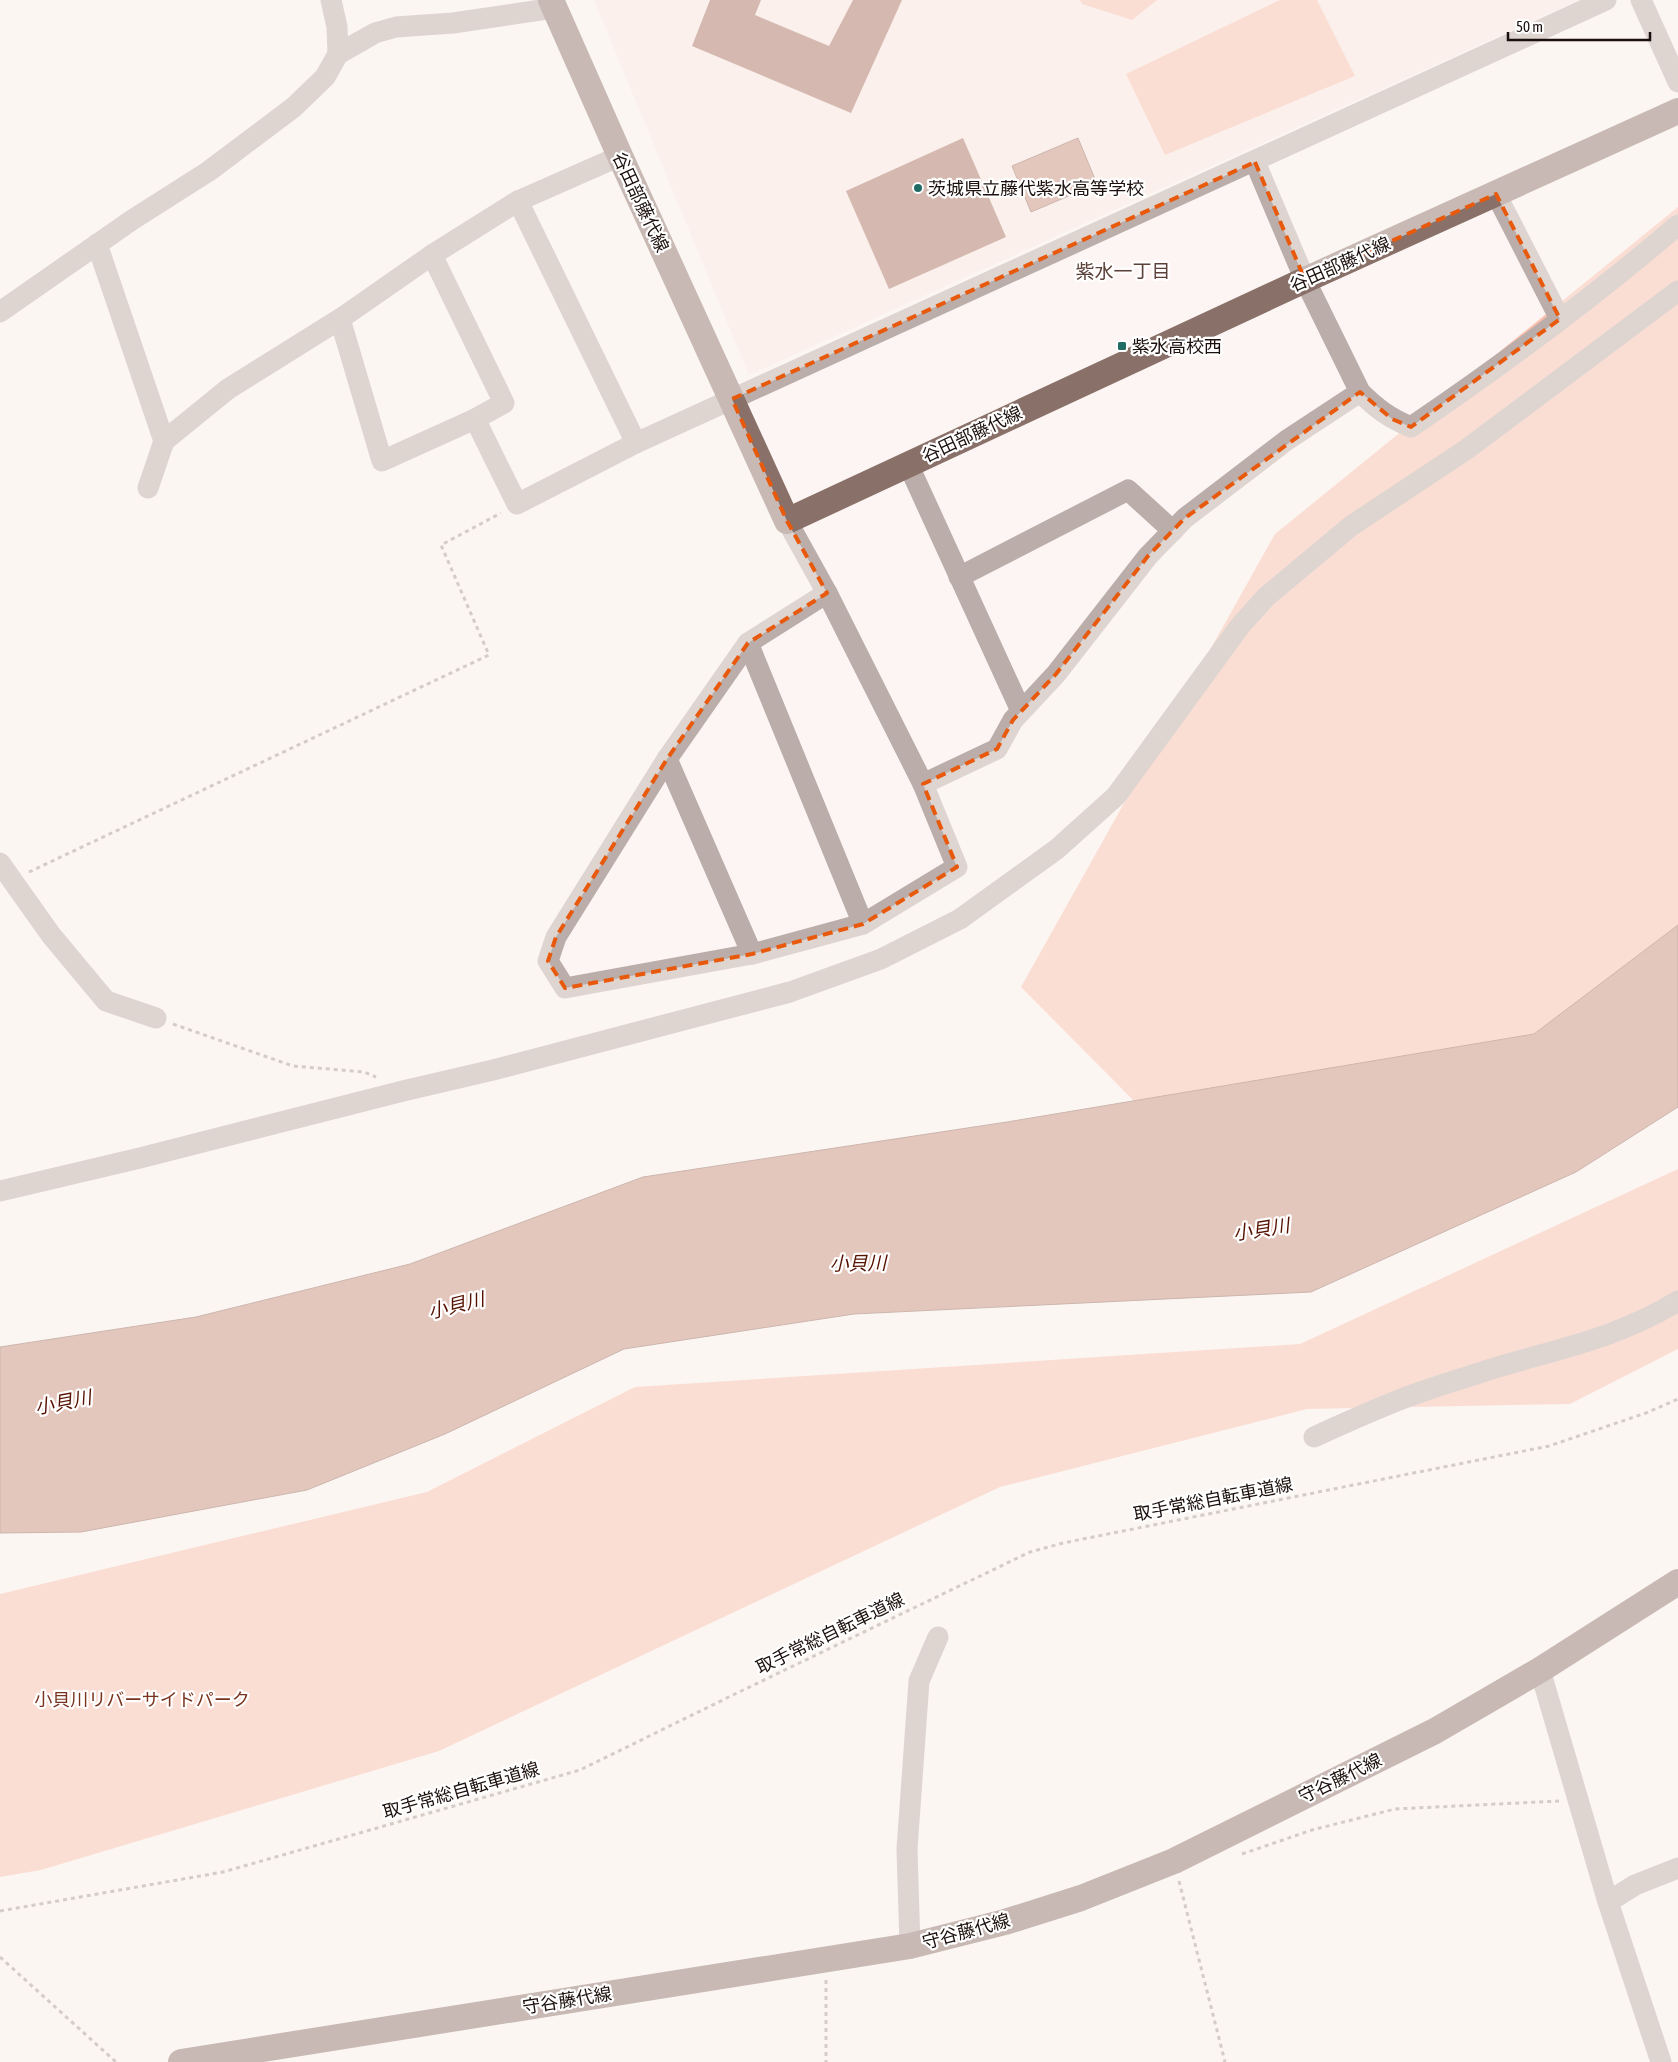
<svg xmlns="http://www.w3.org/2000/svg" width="1678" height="2062" font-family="'Asap Condensed','Noto Sans JP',sans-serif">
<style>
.built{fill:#fae8e3}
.green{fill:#fbc0ae}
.water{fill:#c68e7d;stroke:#93685b}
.building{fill:#a67060}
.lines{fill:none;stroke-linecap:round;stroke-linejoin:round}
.path{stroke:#a39a98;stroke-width:3;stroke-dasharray:4 4;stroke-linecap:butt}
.minor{stroke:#bbada9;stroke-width:21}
.major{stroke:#897068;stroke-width:26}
.marked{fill:none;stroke:#e8590c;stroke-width:4;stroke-dasharray:10 6;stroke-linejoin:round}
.poi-dot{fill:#216b65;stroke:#fff;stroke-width:2}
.labels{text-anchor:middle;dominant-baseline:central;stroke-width:4.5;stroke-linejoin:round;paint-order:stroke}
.poi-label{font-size:18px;fill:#1b100d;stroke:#fff;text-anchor:start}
.street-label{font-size:18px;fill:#1b100d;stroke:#fff}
.park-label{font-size:18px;fill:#78321d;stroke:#fff}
.neighbourhood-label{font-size:19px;fill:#5c4139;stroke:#fff}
.water-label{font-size:19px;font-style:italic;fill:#561100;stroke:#fff}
</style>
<rect width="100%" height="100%" fill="#fcf5f3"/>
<polygon class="built" points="594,0 1579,0 749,375"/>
<g class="green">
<polygon points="1080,0 1157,0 1132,20 1082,4"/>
<polygon points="1280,0 1317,0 1355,76 1165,155 1126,74"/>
<polygon points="1678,207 1678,925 1534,1034 1134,1101 1021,987 1275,534"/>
<polygon points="1678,1169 1678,1349 1570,1404 1307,1409 1000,1487 439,1751 41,1870 0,1877 0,1594 427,1492 635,1387 1300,1344"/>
</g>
<g class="water">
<polygon points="1078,138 1097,184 1031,212 1012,166"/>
<polygon points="1678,925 1678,1107 1576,1172 1311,1292 854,1314 624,1349 445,1434 307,1490 81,1532 0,1533 0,1347 196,1317 410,1264 643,1177 1007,1122 1534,1034"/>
</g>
<g class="building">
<polygon points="710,0 761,0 755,15 829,46 853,0 902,0 851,113 692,46"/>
<polygon points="963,138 1006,237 889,289 846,191"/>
</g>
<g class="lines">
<g class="path">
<polyline points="29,872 489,655 441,545 501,513"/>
<polyline points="173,1024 293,1066 364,1072 376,1077"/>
<polyline points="1242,1854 1312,1830 1395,1809 1559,1801"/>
<polyline points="1179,1881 1225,2062"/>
<polyline points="0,1911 223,1872 580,1770 737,1693 1030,1552 1063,1543 1549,1446 1646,1413 1678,1399"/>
<polyline points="0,1957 116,2062"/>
<polyline points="826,1980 826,2062"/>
</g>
<g class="minor">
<polyline points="331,0 337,27 338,54"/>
<polyline points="1641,0 1678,82"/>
<polyline points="620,156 518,201 432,255 340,319 382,461 475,419 517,504 636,443 1606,0"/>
<path d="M1255 162 1305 280 1360 392C1376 408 1389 418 1411 427 1502 365 1594 297 1678 225"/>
<polyline points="1496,194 1560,319"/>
<polyline points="518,201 636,443"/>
<polyline points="97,244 164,441 148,488"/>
<polyline points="432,255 504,403 475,419"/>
<polyline points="0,312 132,220 209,171 294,107 325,77 338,54 361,41 375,33 396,27 453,23 554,8"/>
<polyline points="164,441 228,389 340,319"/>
<polyline points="908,464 1021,711"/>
<polyline points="787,521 827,593 923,784 997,749 1013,720 1056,674 1148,556 1185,518 1287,440 1360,392"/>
<polyline points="959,577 1128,490 1173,531"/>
<polyline points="827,593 748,643 667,759 556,937 548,961 565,988 752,954 863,924 957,867 923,784"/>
<polyline points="748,643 863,924"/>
<polyline points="667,759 752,954"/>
<polyline points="0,863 51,935 106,1001 156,1018"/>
<polyline points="0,1191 140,1158 403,1091 493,1070 790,992 881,959 960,919 1057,849 1116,796 1240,626 1266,597 1351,526 1467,449 1678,291"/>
<path d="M1314 1437C1340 1425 1367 1413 1394 1402 1423 1390 1455 1381 1485 1371 1552 1350 1617 1339 1678 1301"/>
<polyline points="1540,1670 1608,1902 1661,2062"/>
<polyline points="1608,1902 1635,1885 1678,1868"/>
<polyline points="910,1946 907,1849 919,1681 938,1637"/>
</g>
<g class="major">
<polyline points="551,0 620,156 787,521 1305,280 1678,111"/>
<polyline points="181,2062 910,1946 1005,1922 1081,1898 1174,1861 1435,1731 1540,1670 1678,1582"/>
</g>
</g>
<path d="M0 0H1678V2062H0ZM1255 162 1305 280 1496 194 1560 319 1411 427 1392 419 1360 392 1185 518 1148 556 1056 674 1013 720 997 749 923 784 957 867 863 924 752 954 565 988 548 961 556 937 667 759 748 643 827 593 787 521 732 399Z" fill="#fcf5f3" fill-opacity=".55" fill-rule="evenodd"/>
<path class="marked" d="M1255 162 1305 280 1496 194 1560 319 1411 427 1392 419 1360 392 1185 518 1148 556 1056 674 1013 720 997 749 923 784 957 867 863 924 752 954 565 988 548 961 556 937 667 759 748 643 827 593 787 521 732 399Z"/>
<g class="poi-dot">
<circle cx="918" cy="188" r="5"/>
<rect x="1117" y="341" width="10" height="10" rx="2.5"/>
</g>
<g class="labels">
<g class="poi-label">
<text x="928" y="188">茨城県立藤代紫水高等学校</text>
<text x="1132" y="346">紫水高校西</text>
</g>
<g class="street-label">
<text transform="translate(641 202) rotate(65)">谷田部藤代線</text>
<text transform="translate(1340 264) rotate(-24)">谷田部藤代線</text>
<text transform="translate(972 434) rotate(-25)">谷田部藤代線</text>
<text transform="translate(1213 1499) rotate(-11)">取手常総自転車道線</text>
<text transform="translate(830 1633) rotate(-26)">取手常総自転車道線</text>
<text transform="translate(1340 1778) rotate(-26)">守谷藤代線</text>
<text transform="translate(461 1790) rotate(-16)">取手常総自転車道線</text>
<text transform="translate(966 1931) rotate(-15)">守谷藤代線</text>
<text transform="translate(567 2000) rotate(-9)">守谷藤代線</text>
</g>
<g class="park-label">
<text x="142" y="1699">小貝川リバーサイドパーク</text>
</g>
<g class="neighbourhood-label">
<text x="1123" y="271">紫水一丁目</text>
</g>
<g class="water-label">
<text transform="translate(1261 1229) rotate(-9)">小貝川</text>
<text transform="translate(858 1263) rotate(-1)">小貝川</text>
<text transform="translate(456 1305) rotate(-14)">小貝川</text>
<text transform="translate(63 1402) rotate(-11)">小貝川</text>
</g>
</g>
<path d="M1508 32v8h142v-8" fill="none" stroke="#1b100d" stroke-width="2.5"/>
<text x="1516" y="32" font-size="15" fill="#1b100d" stroke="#ffffff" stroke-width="4" paint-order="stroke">50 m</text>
</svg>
